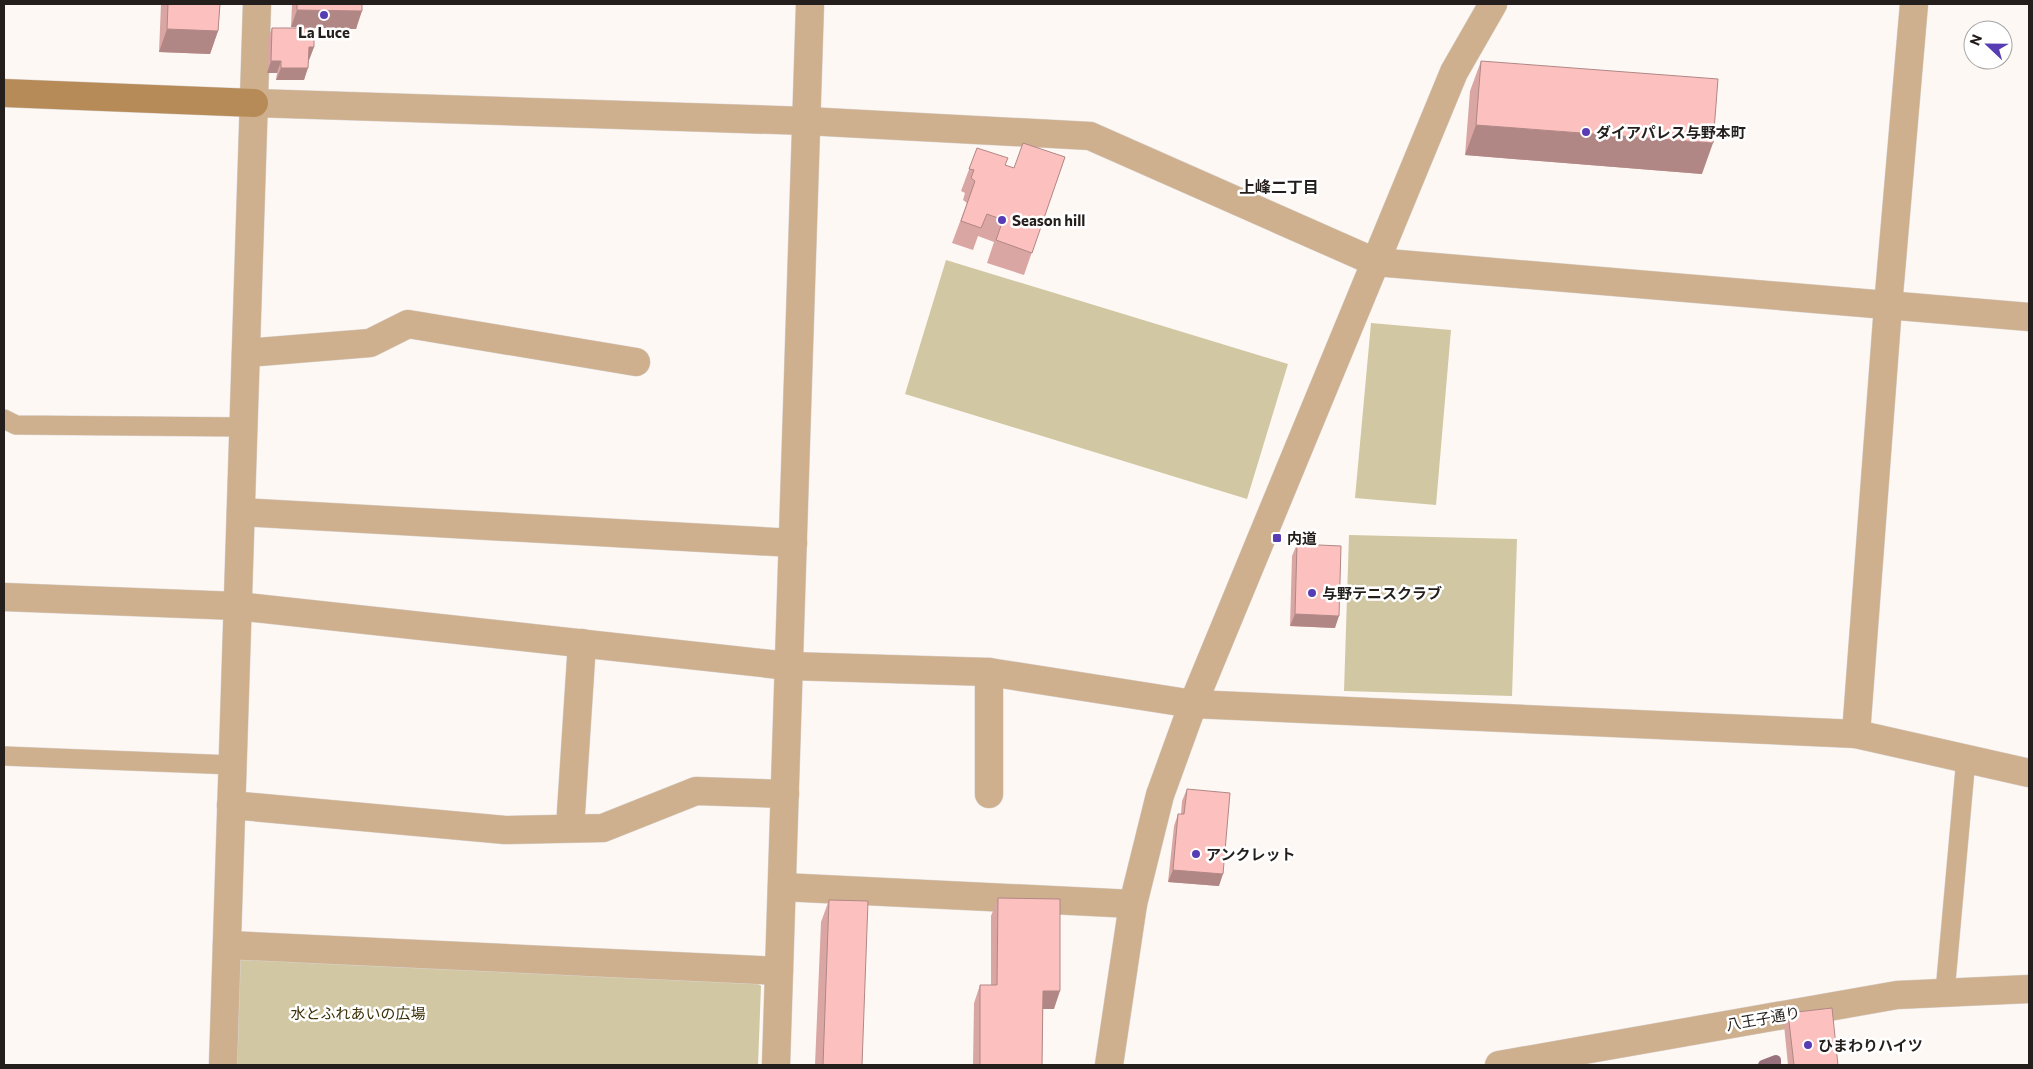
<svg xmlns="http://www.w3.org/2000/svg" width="2033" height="1069" font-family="Commissioner,'Noto Sans JP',sans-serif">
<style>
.green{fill:#d1c7a3}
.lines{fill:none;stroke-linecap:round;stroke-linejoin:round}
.stream{stroke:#99727d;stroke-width:10}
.lane-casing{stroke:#dbd5d2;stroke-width:20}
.street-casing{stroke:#dbd5d2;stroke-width:29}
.secondary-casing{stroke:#dbd5d2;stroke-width:29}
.lane{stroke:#ceb08e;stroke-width:19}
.street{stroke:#ceb08e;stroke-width:28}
.secondary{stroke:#b78b58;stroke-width:28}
.wall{fill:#d9a6a3}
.shaded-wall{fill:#b08785}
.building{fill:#fcc1be;stroke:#b08785}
.poi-dot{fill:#573cb4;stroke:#fff;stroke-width:2}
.labels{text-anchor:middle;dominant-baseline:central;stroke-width:5;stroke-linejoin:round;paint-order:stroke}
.poi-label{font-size:15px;font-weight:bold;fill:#241f1c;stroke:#fff;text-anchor:start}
.park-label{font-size:15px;fill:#392e04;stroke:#fff}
.street-label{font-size:15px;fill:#241f1c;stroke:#fff}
.neighbourhood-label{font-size:16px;font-weight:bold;fill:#241f1c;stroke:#fff}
</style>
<rect width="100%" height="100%" fill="#fef8f5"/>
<g class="green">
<polygon points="946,260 1288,364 1247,499 905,394"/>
<polygon points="1371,323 1451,330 1436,505 1355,498"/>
<polygon points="1349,535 1517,539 1512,696 1344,691"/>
<polygon points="240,956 747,976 761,986 758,1065 232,1065"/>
</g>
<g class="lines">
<polyline class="stream" points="1763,1065 1776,1060 1776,1065"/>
<g class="lane-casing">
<g id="lane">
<polyline points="4,419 16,425 243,427"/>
<polyline points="4,756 233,765"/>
<polyline points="1945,992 1966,758"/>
</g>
</g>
<g class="street-casing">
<g id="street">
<polyline points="254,103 806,121 1090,136 1375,262 2029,317"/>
<polyline points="246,353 370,343 408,324 636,362"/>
<polyline points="241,512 793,543"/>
<polyline points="4,597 237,606 789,666 989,672 1193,704 1856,734 2029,773"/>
<polyline points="989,672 989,794"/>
<polyline points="1856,734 1888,306 1914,4"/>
<polyline points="231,805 505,830 603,828 696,791 785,794"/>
<polyline points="570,828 582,643"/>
<polyline points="782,887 1133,904"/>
<polyline points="227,945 779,971"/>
<polyline points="223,1065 257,4"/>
<polyline points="776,1065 810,4"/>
<polyline points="1109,1065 1133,904 1160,795 1193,704 1454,72 1493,4"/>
<polyline points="1499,1065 1897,995 2029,989"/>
</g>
</g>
<g class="secondary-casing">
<polyline id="secondary" points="4,93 254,103"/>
</g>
<use href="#lane" class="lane"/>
<use href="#street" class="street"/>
<use href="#secondary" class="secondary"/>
</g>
<g class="wall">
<polygon points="161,4 220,4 218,31 210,54 159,52"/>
<polygon points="292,4 362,4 356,29 291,27"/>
<polygon points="272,28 314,47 309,60 304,80 276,80 277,73 267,73 267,40"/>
<polygon points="1481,61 1702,174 1465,155 1470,91"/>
<polygon points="977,148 1005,165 1014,168 1065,157 1024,275 987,263 994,242 978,236 973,250 952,243 967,203 963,200 965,193 961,191"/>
<polygon points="1297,544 1335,628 1290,626 1292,556"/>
<polygon points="1187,789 1219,886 1168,882 1174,826 1178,814 1181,814 1182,801"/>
<polygon points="998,898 1054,1009 1043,1009 1042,1065 973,1065 974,1003 980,985 991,985 991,916"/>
<polygon points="829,900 862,1065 815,1065 821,922"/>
<polygon points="1788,1013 1838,1065 1788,1065 1784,1025"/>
</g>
<g class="shaded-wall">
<polygon points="297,10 362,11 356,29 291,27"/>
<polygon points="167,29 218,31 210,54 159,52"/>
<polygon points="309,47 314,47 309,60 304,59"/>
<polygon points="271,61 281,61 277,73 267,73"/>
<polygon points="281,68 308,68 304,80 276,80"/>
<polygon points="1476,125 1713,143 1702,174 1465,155"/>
<polygon points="1295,614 1339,616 1335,628 1290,626"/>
<polygon points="1173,870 1223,874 1219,886 1168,882"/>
<polygon points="1043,991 1060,991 1054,1009 1036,1009"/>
</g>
<g class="building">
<polygon points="168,4 220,4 218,31 167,29"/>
<polygon points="297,4 362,4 362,11 297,10"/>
<polygon points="272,28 314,28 314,47 309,47 308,68 281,68 281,61 271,61"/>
<polygon points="1481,61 1718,79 1713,143 1476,125"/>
<polygon points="1023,143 1065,157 1032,253 996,240 1003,220 987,214 981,228 961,221 975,181 971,178 974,170 969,169 977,148 1008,158 1005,165 1014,168"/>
<polygon points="1297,544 1341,546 1339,616 1295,614"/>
<polygon points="1187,789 1230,793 1223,874 1173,870 1178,814 1184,814"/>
<polygon points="998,898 1060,899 1060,991 1043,991 1042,1065 980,1065 980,985 997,985"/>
<polygon points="829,900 868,901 862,1065 823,1065"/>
<polygon points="1832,1008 1838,1065 1794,1065 1788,1013"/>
</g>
<g class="poi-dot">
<circle cx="324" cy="15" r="5"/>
<circle cx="1586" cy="132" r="5"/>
<circle cx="1002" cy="220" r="5"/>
<rect x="1272" y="533" width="10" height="10" rx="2.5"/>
<circle cx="1312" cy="593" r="5"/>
<circle cx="1196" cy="854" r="5"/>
<circle cx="1808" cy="1045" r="5"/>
</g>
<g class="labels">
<g class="poi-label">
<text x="324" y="32" text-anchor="middle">La Luce</text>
<text x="1596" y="132">ダイアパレス与野本町</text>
<text x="1012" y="220">Season hill</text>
<text x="1287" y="538">内道</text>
<text x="1322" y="593">与野テニスクラブ</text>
<text x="1206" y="854">アンクレット</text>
<text x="1818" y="1045">ひまわりハイツ</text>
</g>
<g class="park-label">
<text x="358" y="1013">水とふれあいの広場</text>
</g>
<g class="street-label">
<text transform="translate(1763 1018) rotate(-10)">八王子通り</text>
</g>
<g class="neighbourhood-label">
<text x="1279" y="186">上峰二丁目</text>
</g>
</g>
<rect width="2033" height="1069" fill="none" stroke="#241f1c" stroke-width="10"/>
<g transform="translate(1988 45) rotate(292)"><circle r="24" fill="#ffffff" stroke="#a7a5a4"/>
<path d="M0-4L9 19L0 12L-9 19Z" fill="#573cb4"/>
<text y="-8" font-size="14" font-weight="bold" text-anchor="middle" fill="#241f1c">N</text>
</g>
</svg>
